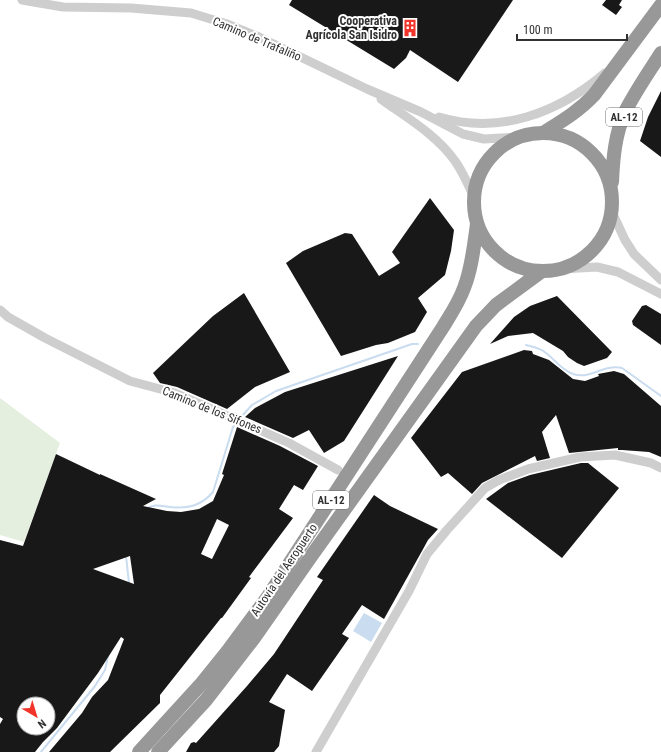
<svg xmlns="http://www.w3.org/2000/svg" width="661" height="752" font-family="'Roboto Condensed',sans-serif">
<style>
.green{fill:#e5efdf}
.water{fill:#cadcef}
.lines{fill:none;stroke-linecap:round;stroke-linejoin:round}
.stream{stroke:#cadcef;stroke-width:2}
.building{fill:#181818;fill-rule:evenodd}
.minor{stroke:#cecece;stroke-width:9}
.highway{stroke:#989898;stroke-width:14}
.labels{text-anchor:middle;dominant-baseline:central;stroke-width:4;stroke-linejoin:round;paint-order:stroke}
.shield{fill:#fff;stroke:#6f6f6f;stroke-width:1}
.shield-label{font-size:11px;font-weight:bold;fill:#313131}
.poi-label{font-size:12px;font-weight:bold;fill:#313131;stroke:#fff;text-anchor:end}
.street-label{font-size:12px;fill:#313131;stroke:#fff}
</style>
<rect width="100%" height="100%" fill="#fff"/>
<polygon class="green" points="0,398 60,443 24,542 0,535"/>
<polygon class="water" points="364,613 382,623 371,642 353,631"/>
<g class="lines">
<g class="stream">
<path d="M526 345C533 347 540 348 546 353 555 360 562 370 573 374 591 380 602 364 622 368L661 396"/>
<polyline points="240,418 252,405 276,391 412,344 418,344"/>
<path d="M146 509C154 503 161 506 170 507 188 509 201 506 213 492L233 427 236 423"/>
<polyline points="126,556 129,583"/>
<polyline points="41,752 95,686 105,670 108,656"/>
</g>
</g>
<g class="building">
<polygon points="292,0 513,0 458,82 410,50 406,58 394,69 289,5"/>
<polygon points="606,0 622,0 619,5 622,7 616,15 602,5"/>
<polygon points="661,91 661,157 640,141 648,117"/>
<polygon points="430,198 454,230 451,251 445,275 418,298 427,312 415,332 388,343 376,345 341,356 286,263 303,251 345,233 352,234 379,276 400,263 392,252"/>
<polygon points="244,293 290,372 255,387 227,409 177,387 160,383 153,373 213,316"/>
<polygon points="557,296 612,352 607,358 584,366 577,363 568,357 563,351 533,333 508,336 490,344 514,317 530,306"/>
<polygon points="646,305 661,314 661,345 633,325 632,321 642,306"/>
<polygon points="524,350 532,351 533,354 549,360 573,379 585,381 599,376 598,374 614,371 624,374 661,406 661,457 649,452 622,450 618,450 618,448 569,453 556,415 542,432 550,458 537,461 535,456 482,483 472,494 448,473 441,477 411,438 462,372"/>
<polygon points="398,356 344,441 324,453 309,430 293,438 245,417 255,408 285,392"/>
<path d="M237 427 280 446 318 466 303 490 294 485 279 509 293 518 249 577 251 578 222 618H221L160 695V703L110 752H49L82 713 92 697 108 680 124 639 121 637 98 673 57 728 43 742 35 752H0V724L3 719 0 717V540L23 546 56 454 100 475V474L156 499 143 506 167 511 181 512 199 509 213 501 224 475 222 474ZM217 519 229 525 212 559 201 554ZM130 556 134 584 93 569ZM24 704H48V728H24Z"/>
<polygon points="581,463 588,463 619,488 562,558 486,499 508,483 530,475"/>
<polygon points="374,495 390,506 438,529 428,540 422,551 384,619 362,605 342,634 349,638 312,691 287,674 269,702 285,710 279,746 274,752 186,752 191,743 194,742 196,743 247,686 274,654 323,580 317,577"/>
</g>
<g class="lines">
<g class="minor">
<polyline points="22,0 63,7 131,8 191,13 227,24 259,37 367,89 421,112 463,134 484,139 521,137"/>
<path d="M381 99C407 118 437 135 455 161 463 172 468 185 474 197"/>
<path d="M439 117C500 135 558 113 605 73"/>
<polyline points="612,212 625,240 634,254 661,280"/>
<polyline points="562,269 597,267 618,272 661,294"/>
<polyline points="0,310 8,317 45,338 130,381 175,393 289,443 338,470"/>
<polyline points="316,752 409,591 427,554 447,530 485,488 499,480 528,469 580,457 615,455 651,463 661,468"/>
</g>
<g class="highway">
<circle cx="543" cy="202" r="69"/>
<path d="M543 133C562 121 579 111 594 95L661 5"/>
<path d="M612 182C613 159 615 134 625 112 635 92 649 72 661 53"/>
<path d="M139 752 202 683 227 652 267 598 443 327C451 314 459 302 464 288 472 268 474 245 477 224"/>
<polyline points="158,752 206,700 254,638 312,555 476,326 496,305 542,271"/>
</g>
</g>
<defs>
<g id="building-bare" transform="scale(1.38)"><path d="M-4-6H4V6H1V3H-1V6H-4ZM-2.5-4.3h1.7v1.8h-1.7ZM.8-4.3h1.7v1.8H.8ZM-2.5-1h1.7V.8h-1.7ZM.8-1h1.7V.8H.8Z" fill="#f1352a" stroke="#fff" stroke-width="2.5" paint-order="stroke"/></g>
</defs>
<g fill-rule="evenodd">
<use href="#building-bare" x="410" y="28"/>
</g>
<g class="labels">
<g class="shield">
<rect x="606" y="108" width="36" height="18" rx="3"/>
<rect x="313" y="491" width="36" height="18" rx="3"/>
</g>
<g class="shield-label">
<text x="624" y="117">AL-12</text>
<text x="331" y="500">AL-12</text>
</g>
<g class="poi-label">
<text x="397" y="21">Cooperativa<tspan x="397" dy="14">Agrícola San Isidro</tspan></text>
</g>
<g class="street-label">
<text transform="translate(257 39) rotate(23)">Camino de Trafaliño</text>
<text transform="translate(212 410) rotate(22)">Camino de los Sifones</text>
<text transform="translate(284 570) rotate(-56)">Autovía del Aeropuerto</text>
</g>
</g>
<g transform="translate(36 716) rotate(142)"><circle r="19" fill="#ffffff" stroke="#adadad"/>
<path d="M0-3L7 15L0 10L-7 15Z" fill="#f1352a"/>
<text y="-6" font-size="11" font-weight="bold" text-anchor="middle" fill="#313131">N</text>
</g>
<path d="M517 34v6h110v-6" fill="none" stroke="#313131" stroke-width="2"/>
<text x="523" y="34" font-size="12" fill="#313131" stroke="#ffffff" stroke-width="3" paint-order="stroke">100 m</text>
</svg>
